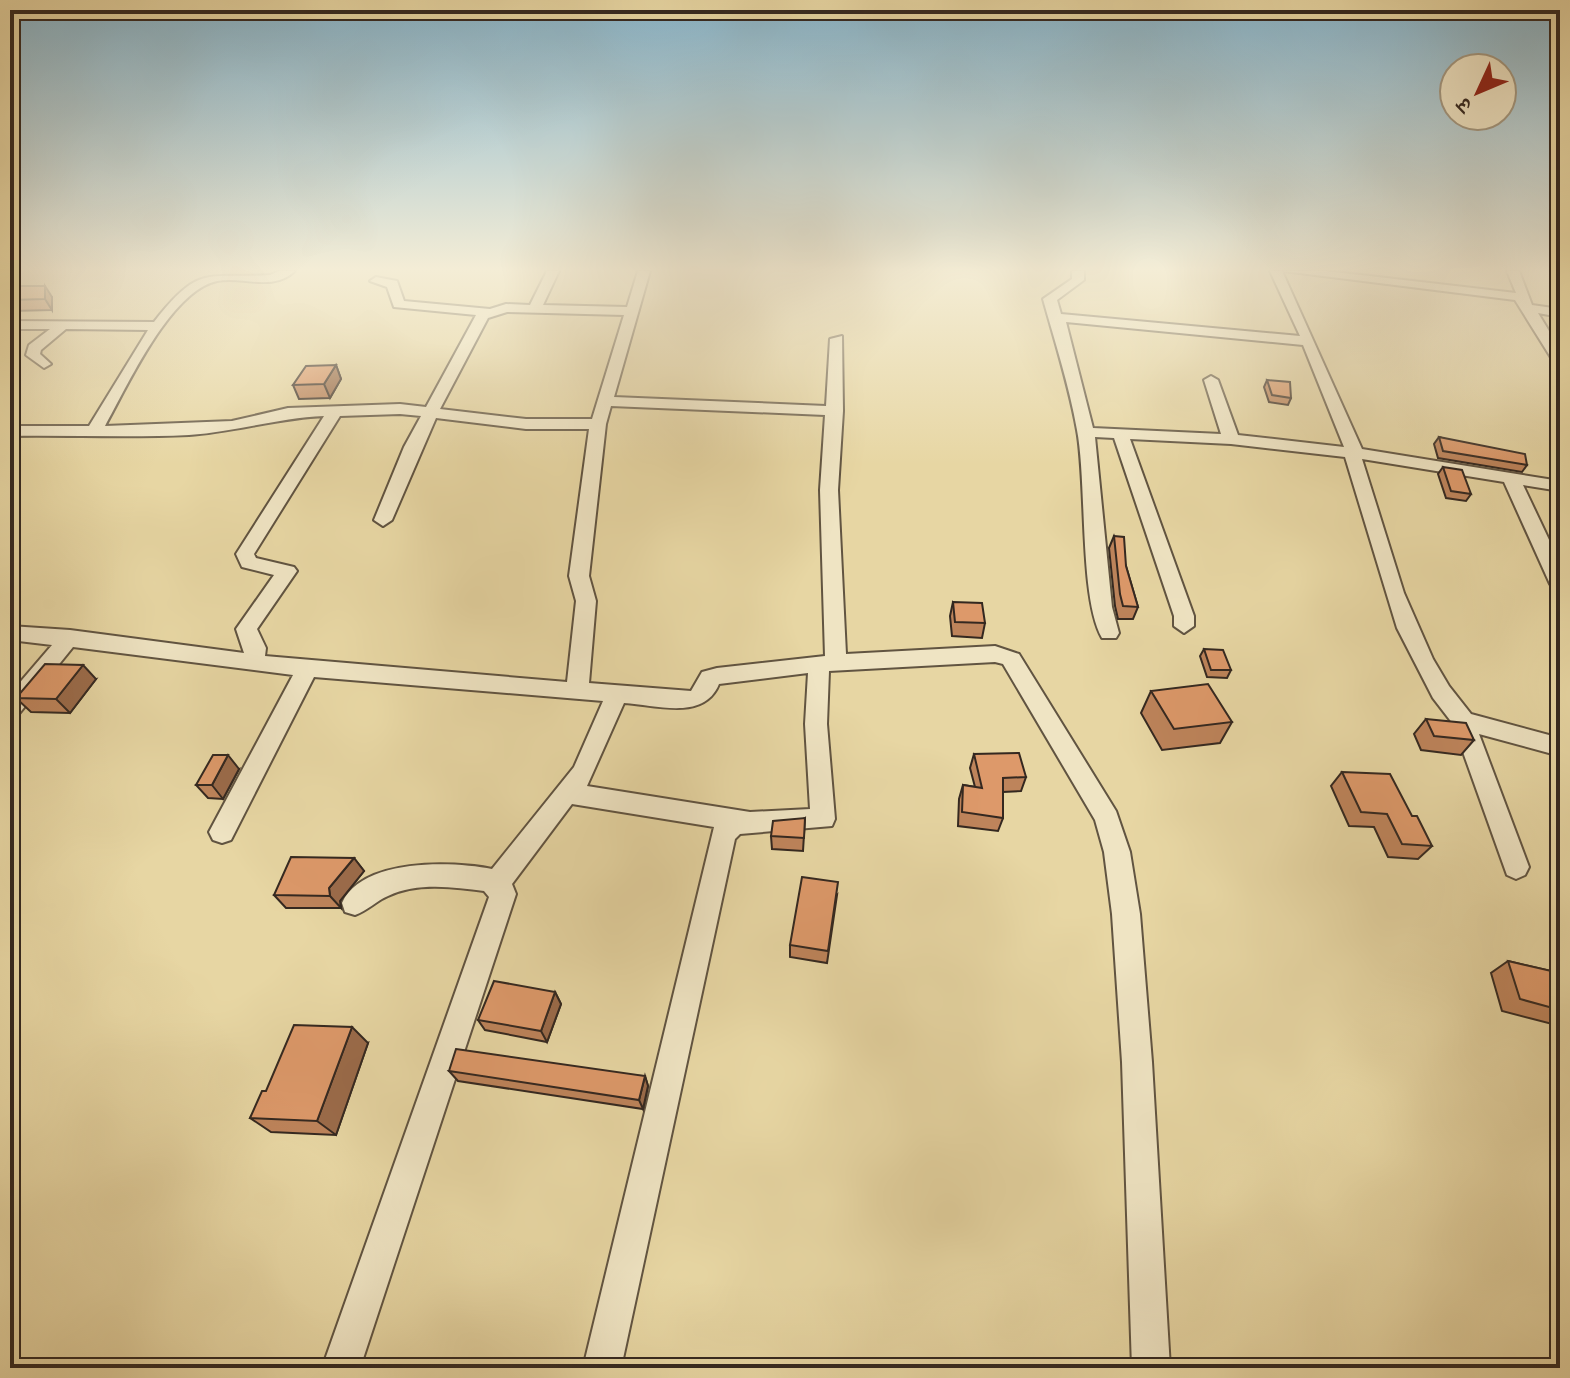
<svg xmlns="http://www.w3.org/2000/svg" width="1570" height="1378" font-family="Alegreya,'Noto Serif Devanagari',serif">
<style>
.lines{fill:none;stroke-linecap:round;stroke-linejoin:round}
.minor-casing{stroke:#615441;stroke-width:4}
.minor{fill:#efe4c3;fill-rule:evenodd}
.wall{fill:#be845b;stroke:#342820;stroke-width:2}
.shaded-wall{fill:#9b6b4a;stroke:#342820;stroke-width:2}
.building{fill:#dd996a;stroke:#342820;stroke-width:2}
</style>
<rect width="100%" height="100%" fill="#e7d6a3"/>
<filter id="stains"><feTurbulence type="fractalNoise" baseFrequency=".0025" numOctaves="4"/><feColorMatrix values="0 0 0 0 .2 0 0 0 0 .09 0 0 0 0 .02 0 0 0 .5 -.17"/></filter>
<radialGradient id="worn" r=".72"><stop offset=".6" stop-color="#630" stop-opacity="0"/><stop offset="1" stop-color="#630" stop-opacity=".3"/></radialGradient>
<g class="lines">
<g class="minor-casing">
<g id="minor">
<path d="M279 271H295C272 292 244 276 217 281 170 291 127 387 105 426L232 421 288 408 400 404 426 407 476 315 394 307 387 287 370 281 376 277 397 281 404 301 490 309 506 304 530 305 547 271H559L543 305 627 307 638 271H650L614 397 826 406 830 339 842 336 843 411 838 490 846 654 995 646 1019 654 1116 811 1130 852 1140 914 1152 1062 1170 1368H1132L1122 1062 1112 914 1104 852 1095 820 1003 664 995 662 829 671 827 724 835 819 832 826 740 834 735 839 621 1368H583L714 827 572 804 512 884 516 894 360 1368H322L489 897 484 891C453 887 417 882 388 896 376 901 367 911 355 915L345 912 342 903C362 858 452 861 492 869L574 767 603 701 314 677 231 840 222 843 213 840 209 832 293 675 73 647 18 715 10 718V694L52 645 10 640V626L70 630 244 653 236 629 274 575 242 567 236 554 324 416C278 418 235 432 189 435 130 438 70 435 10 436V426H89L148 330 66 329 41 350 40 354 51 364 44 368 26 355 29 345 50 329H10V321L154 322C200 263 206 279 270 275ZM507 312 624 315 592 419H526L440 409 488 318ZM611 406 825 415 820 490 825 656 717 668 702 672 691 691 589 683 596 601 589 576 606 424ZM400 414 421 416 404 447 374 520 383 526 392 520 436 418 526 429H589L569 576 576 601 567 682 265 656 266 648 257 629 297 571 294 567 256 558 254 554 340 416ZM808 673 805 724 810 809 750 812 587 786 624 703C657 705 704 721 719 684Z"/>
<path d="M1072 271H1084V280L1057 300 1061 314 1300 336 1270 271H1282L1362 449 1560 481V491L1523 485 1560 563V590L1550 584 1504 482 1362 459 1404 593 1433 659 1449 686 1471 714 1560 738V756L1479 734 1529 867 1525 875 1516 879 1507 875 1453 724 1433 698 1397 628 1345 457 1231 444 1130 439 1194 616V626L1184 633 1174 626V616L1114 438 1095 437 1112 607 1119 633 1116 638H1102C1079 598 1087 481 1077 430 1069 385 1055 342 1043 299L1072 279ZM1066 322 1303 345 1344 447 1238 435 1218 380 1211 376 1204 380 1221 434 1093 428Z"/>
<polygon points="1283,271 1326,271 1516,293 1507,271 1519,271 1532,305 1560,309 1560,317 1538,313 1560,349 1560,365 1555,364 1515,300"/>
</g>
</g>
<use href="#minor" class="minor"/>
</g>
<g class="wall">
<polygon points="10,286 52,297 52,310 10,311"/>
<polygon points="336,365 341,379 330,398 299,399 293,385"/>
<polygon points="1267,380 1291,398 1288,405 1269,402 1264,387"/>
<polygon points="1439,437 1527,465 1522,472 1438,458 1434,444"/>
<polygon points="1443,467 1471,494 1466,501 1446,498 1438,474"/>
<polygon points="1114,536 1126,566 1138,607 1133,619 1118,619 1115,606 1109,548"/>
<polygon points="953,602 985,623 982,638 952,636 950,616"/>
<polygon points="1204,649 1231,670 1227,678 1207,677 1200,656"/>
<polygon points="96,679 70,713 31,712 16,698"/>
<polygon points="1151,691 1232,722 1220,743 1162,750 1141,713"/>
<polygon points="1426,719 1474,740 1461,755 1421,750 1414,734"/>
<polygon points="974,754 1026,777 1021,791 1003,792 1003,818 998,831 958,826 959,799 963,785 975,787 970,768"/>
<polygon points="239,769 223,799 208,798 196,785"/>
<polygon points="1342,772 1432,846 1418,859 1388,857 1374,827 1349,826 1331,786"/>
<polygon points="805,818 803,851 772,849 771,836"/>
<polygon points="354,858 364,871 340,901 341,908 286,908 274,895"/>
<polygon points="837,895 827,963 790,957 790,945"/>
<polygon points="1508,961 1560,973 1560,1026 1502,1011 1491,973"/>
<polygon points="555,992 561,1004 547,1042 485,1030 478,1020"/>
<polygon points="368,1043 336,1135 271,1132 250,1118 266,1091"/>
<polygon points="449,1071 645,1076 648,1086 643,1109 458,1081"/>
</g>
<g class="shaded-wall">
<polygon points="45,286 52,297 52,310 45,299"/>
<polygon points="336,365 341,379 330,398 324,384"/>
<polygon points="83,665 96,679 70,713 56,699"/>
<polygon points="228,755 239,769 223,799 212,785"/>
<polygon points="354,858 364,871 340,901 341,908 330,896 329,888"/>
<polygon points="555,992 561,1004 547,1042 541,1031"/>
<polygon points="352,1027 368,1043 336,1135 317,1121"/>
<polygon points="645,1076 648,1086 643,1109 639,1100"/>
</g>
<g class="building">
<polygon points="10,286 45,286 45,299 10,300"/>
<polygon points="336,365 324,384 293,385 306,366"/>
<polygon points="1267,380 1290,382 1291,398 1272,395"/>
<polygon points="1439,437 1525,454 1527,465 1443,451"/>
<polygon points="1443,467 1462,470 1471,494 1451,491"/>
<polygon points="1114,536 1124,537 1126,566 1138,607 1123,606 1120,594"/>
<polygon points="953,602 982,603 985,623 955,622"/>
<polygon points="1204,649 1223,650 1231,670 1211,670"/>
<polygon points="45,664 83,665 56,699 16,698"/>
<polygon points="1208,684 1232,722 1174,729 1151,691"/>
<polygon points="1426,719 1466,723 1474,740 1434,736"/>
<polygon points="1019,753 1026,777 1003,778 1003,818 962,812 963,785 982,788 974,754"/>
<polygon points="213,755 228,755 212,785 196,785"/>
<polygon points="1342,772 1390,774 1412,816 1417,816 1432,846 1402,844 1387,814 1361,812"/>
<polygon points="805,818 804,838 771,836 773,821"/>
<polygon points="291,857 354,858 329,888 330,896 274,895"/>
<polygon points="802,877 838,882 828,951 790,945"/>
<polygon points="1508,961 1560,973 1560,1010 1520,999"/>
<polygon points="494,981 555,992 541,1031 478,1020"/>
<polygon points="294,1025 352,1027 317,1121 250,1118 262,1091 266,1091"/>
<polygon points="456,1049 645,1076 639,1100 449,1071"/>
</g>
<linearGradient id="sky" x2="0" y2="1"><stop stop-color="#87b6ce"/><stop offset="0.58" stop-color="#f4edd6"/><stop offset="1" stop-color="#f4edd6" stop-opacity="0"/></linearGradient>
<rect width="1570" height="464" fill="url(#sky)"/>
<rect width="1570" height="1378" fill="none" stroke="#e7d6a3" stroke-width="40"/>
<rect x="12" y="12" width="1546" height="1354" fill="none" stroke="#342820" stroke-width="4"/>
<rect x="20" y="20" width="1530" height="1338" fill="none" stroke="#342820" stroke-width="2"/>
<g transform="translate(1478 92) rotate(226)"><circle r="38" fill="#efe4c3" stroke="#a49982" stroke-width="2"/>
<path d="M0-6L14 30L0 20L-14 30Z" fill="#8f2418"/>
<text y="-12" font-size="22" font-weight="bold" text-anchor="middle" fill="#342820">उ</text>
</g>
<rect width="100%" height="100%" filter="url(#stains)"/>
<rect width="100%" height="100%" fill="url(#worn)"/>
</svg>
